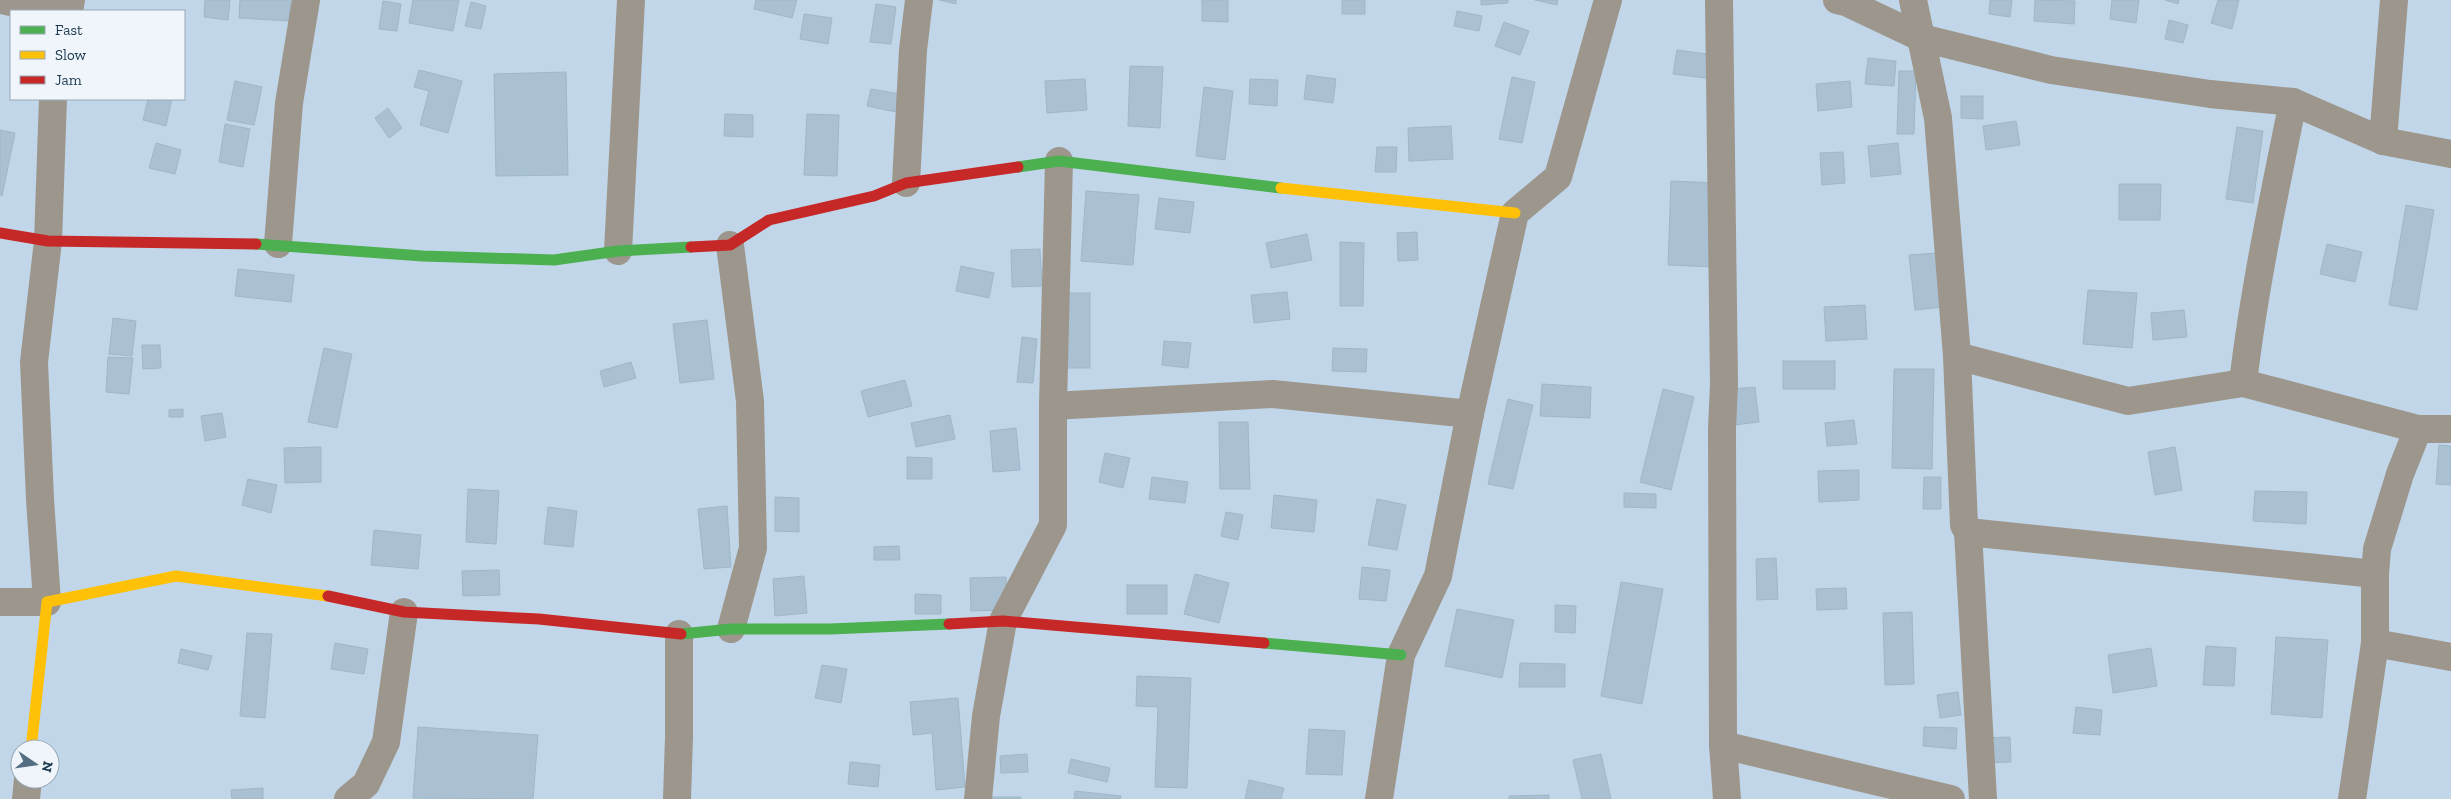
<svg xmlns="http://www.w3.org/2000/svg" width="2451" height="799" font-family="'Zilla Slab',serif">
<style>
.building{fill:#aac1d3;stroke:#9fb7c9}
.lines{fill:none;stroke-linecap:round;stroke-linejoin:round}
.street{stroke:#9d968c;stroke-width:28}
.fast{stroke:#4caf50;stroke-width:11}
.slow{stroke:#ffc107;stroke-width:11}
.jam{stroke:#c62828;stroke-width:11}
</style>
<rect width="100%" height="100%" fill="#c1d7e9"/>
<g class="building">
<polygon points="205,0 230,0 228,20 204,17"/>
<polygon points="240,0 291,0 289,21 239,18"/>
<polygon points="413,0 459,0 453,31 409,23"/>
<polygon points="756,0 797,0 792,18 754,9"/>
<polygon points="939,0 956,0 956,4"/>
<polygon points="1202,0 1228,0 1228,22 1202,21"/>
<rect x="1342" y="0" width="23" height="14"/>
<polygon points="1481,0 1508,0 1508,3 1481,5"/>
<polygon points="1535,0 1558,0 1557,5"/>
<polygon points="1990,0 2012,0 2010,17 1989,14"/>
<polygon points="2035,0 2075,1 2074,24 2034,21"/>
<polygon points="2112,0 2139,0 2136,23 2110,19"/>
<polygon points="2165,0 2179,0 2178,4"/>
<polygon points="2218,0 2239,0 2232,29 2211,23"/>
<polygon points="383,1 401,4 397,31 379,29"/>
<polygon points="471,2 486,6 481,29 465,26"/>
<polygon points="876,4 896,7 891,44 870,42"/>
<polygon points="1457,11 1482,16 1479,31 1454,26"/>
<polygon points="804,14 832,18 828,44 800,39"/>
<polygon points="2169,20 2188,25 2183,43 2165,39"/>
<polygon points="1504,22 1529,31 1520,55 1495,46"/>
<polygon points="1677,50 1715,55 1713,79 1673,74"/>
<polygon points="1868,58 1896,61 1894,86 1865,84"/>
<polygon points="1130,66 1163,67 1160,128 1128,126"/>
<polygon points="419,70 462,81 448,133 420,125 429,91 414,87"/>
<polygon points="1899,71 1916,71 1914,134 1897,134"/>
<polygon points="566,72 568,175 496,176 494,74"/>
<polygon points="1307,75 1336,79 1333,103 1304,99"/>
<polygon points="1512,77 1535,82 1522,143 1499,139"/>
<polygon points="1085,79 1087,110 1047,113 1045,81"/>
<polygon points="1250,79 1278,80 1277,106 1249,104"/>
<polygon points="235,81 262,87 254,125 227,120"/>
<polygon points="1850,81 1852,107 1818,111 1816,84"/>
<polygon points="1204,87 1233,91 1225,160 1196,156"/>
<polygon points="871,89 900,94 896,112 867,106"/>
<polygon points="1961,96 1983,96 1983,119 1961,118"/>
<polygon points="148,99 172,99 166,126 143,120"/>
<polygon points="388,108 402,128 389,138 375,118"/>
<polygon points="725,114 753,115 753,137 724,136"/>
<polygon points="807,114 839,115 837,176 804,175"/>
<polygon points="2016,121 2020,145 1986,150 1983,126"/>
<polygon points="225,124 250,129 243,167 219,162"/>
<polygon points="1451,126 1453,159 1409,161 1408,128"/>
<polygon points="2237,127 2263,131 2253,203 2226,199"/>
<polygon points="0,130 15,133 2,196 0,195"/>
<polygon points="156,143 181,150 175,174 149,168"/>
<polygon points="1898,143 1901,174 1871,177 1868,146"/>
<polygon points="1377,147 1397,147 1396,172 1375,172"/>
<polygon points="1843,152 1845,183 1822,185 1820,153"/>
<polygon points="1671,181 1718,183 1714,267 1668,265"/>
<polygon points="2119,184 2161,184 2160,220 2119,220"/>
<polygon points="1086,191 1139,195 1133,265 1081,261"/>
<polygon points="1159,198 1194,202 1190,233 1155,229"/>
<polygon points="2406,205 2434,210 2417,310 2389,305"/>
<polygon points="1417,232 1418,260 1398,261 1397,233"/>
<polygon points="1307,234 1312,260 1271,268 1266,243"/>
<polygon points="1340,242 1364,243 1363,306 1340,306"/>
<polygon points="2327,244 2362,252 2355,282 2320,274"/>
<polygon points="1040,249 1042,286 1012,287 1011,250"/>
<polygon points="1937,253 1943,307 1915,310 1909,255"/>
<polygon points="961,266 994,273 989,298 956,291"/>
<polygon points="238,269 294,275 291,302 235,296"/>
<polygon points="2088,290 2137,293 2132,348 2083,344"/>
<polygon points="1287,292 1290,319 1254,323 1251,295"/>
<rect x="1066" y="293" width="24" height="75"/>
<polygon points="1865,305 1867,339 1826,341 1824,307"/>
<polygon points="2184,310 2187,337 2153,340 2151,313"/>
<polygon points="113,318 136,321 132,356 109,354"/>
<polygon points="707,320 714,379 680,383 673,324"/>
<polygon points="1022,337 1037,339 1033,383 1017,382"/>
<polygon points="1164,341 1191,343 1188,368 1162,365"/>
<polygon points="142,345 160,345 161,368 143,369"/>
<polygon points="324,348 352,354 337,428 308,422"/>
<polygon points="1333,348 1367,349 1366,372 1332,371"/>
<polygon points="108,357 133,358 129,394 106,392"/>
<rect x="1783" y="361" width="52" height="28"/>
<polygon points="631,362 636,378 604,387 600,371"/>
<polygon points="1894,369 1934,369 1932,469 1892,468"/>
<polygon points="905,380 912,406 868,417 861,391"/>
<polygon points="1542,384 1591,387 1590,418 1540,416"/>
<polygon points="1755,387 1759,422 1734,425 1731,389"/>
<polygon points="1663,389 1694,397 1671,490 1640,482"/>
<polygon points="1508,399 1533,405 1513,489 1488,484"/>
<polygon points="183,409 183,417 169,417 169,410"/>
<polygon points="222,413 226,437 205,441 201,416"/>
<polygon points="950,415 955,439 916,447 911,423"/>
<polygon points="1854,420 1857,444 1827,446 1825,423"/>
<polygon points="1219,422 1248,422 1250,489 1220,489"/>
<polygon points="1016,428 1020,470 993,472 990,431"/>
<polygon points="2439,445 2451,446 2451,485 2436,484"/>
<polygon points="321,447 321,482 285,483 284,448"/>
<polygon points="2175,447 2182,490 2155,495 2148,452"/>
<polygon points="1105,453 1130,458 1123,488 1099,482"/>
<polygon points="907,457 932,458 932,479 907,479"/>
<polygon points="1859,470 1859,500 1819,502 1818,471"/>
<polygon points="1152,477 1188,482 1185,503 1149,499"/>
<polygon points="1924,477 1941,477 1941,509 1923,509"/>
<polygon points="248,479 277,485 271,513 242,505"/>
<polygon points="468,489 499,491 496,544 466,542"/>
<polygon points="2255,491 2307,492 2306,524 2253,521"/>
<polygon points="1624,493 1656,494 1656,508 1624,507"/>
<polygon points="1274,495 1317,500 1314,532 1271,528"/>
<polygon points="775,497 799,498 799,532 775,531"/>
<polygon points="1377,499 1406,505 1397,550 1368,545"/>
<polygon points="727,506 731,567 704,569 698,509"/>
<polygon points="548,507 577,511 573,547 544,544"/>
<polygon points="1226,512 1243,515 1238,540 1221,536"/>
<polygon points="374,530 421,535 418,569 371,565"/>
<polygon points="899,546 900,560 874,560 874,547"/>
<polygon points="1776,558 1778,599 1757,600 1756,559"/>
<polygon points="1362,567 1390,570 1386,601 1359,599"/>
<polygon points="499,570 500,595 463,596 462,571"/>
<polygon points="1195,574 1229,583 1219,623 1184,614"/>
<polygon points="804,576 807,613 775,616 773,579"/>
<polygon points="1006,577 1007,610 971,611 970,578"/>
<polygon points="1621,582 1663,589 1642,704 1601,696"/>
<rect x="1127" y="585" width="40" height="29"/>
<polygon points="1846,588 1847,609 1817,610 1816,589"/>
<polygon points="915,594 941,595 941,614 915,614"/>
<polygon points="1555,605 1576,606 1575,633 1555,632"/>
<polygon points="1457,609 1514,620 1502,678 1445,666"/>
<polygon points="1912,612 1914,684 1885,685 1883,613"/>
<polygon points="247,633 272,634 265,718 240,716"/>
<polygon points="2276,637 2328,640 2322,718 2271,714"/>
<polygon points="335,643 368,649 364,674 331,669"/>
<polygon points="2206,646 2236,648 2234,686 2203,685"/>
<polygon points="2151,648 2157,686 2113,693 2108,655"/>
<polygon points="181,649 212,656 208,670 178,663"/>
<polygon points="1520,663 1565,664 1565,687 1519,687"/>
<polygon points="822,665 847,669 841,703 815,698"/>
<polygon points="1137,676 1191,678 1187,788 1155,787 1158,707 1136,706"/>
<polygon points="1958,692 1961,715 1940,718 1937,695"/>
<polygon points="958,698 965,787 936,790 932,733 913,735 910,702"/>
<polygon points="2076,707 2102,710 2100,735 2073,733"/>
<polygon points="418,727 538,735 533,799 413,798"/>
<polygon points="1924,727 1957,728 1956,749 1923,746"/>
<polygon points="1309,729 1345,731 1342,775 1306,774"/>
<polygon points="2010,737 2011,762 1985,763 1984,738"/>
<polygon points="1027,754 1028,772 1001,773 1000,756"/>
<polygon points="1601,754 1611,799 1582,799 1573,760"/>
<polygon points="1071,759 1110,768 1107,782 1068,773"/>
<polygon points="850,762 880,765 878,787 848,784"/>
<polygon points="1249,780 1284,788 1281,799 1245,799"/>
<polygon points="263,788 263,799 232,799 231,790"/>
<polygon points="1075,791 1121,796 1120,799 1074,799"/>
<polygon points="1549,795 1549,799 1509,799 1509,796"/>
<rect x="990" y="797" width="31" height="2"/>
</g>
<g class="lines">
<g class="street">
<polyline points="2,0 52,11"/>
<polyline points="1719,0 1724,384 1722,429 1723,745 1727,799"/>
<polyline points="1837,0 1846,2 1922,38 2051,70 2210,94 2293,102 2383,141 2451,154"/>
<polyline points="1913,0 1938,118 1957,356 1964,525 1968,532 1983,799"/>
<polyline points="69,11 71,0"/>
<polyline points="2383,141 2394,0"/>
<polyline points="906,183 913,50 919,0"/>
<polyline points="278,244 289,103 306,0"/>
<polyline points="730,245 750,401 753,548 731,629"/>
<polyline points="618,251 631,0"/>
<polyline points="1957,356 2128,401 2243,383 2418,429 2451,429"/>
<path d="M2243 383C2254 289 2274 195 2293 102"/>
<polyline points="1053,406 1273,394 1470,414"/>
<polyline points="1968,532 2375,574"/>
<polyline points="0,602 47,602 40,499 34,362 48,241 53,99"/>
<polyline points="2375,643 2451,657"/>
<polyline points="1723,745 1951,799"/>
<polyline points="26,799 28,779"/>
<polyline points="348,799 366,784 386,742 404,612"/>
<polyline points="677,799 679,737 679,634"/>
<polyline points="978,799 986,716 1003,621 1053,525 1053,406 1059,161"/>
<polyline points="1379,799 1401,655 1438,576 1470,414 1515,213 1558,177 1608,0"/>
<polyline points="2352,799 2375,643 2375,574 2377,549 2400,474 2418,429"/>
</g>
<g class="fast">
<polyline points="1018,167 1059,161 1281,188"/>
<polyline points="256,244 423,256 554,260 618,251 691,247"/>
<polyline points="681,634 731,629 830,629 949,624"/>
<polyline points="1264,643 1401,655"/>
</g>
<g class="slow">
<polyline points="1281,188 1515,213"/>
<polyline points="31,749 47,602 176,576 328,596"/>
</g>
<g class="jam">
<polyline points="0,233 48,241 256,244"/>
<polyline points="691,247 730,245 769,220 874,196 906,183 1018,167"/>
<polyline points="328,596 404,612 539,619 681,634"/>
<polyline points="949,624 1003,621 1264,643"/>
</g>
</g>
<rect x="10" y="10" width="175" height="90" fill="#eff5fb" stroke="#99a9b5"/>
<rect x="20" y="26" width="25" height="8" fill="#4caf50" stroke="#99a9b5"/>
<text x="55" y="35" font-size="15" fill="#19364c">Fast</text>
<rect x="20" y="51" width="25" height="8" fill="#ffc107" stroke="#99a9b5"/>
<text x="55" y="60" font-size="15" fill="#19364c">Slow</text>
<rect x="20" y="76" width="25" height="8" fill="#c62828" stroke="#99a9b5"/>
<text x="55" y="85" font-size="15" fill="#19364c">Jam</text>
<g transform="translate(35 764) rotate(103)"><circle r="24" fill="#eff5fb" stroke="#99a9b5"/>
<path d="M0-4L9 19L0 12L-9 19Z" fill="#546e83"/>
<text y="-8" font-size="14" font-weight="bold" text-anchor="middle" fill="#19364c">N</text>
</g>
</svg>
